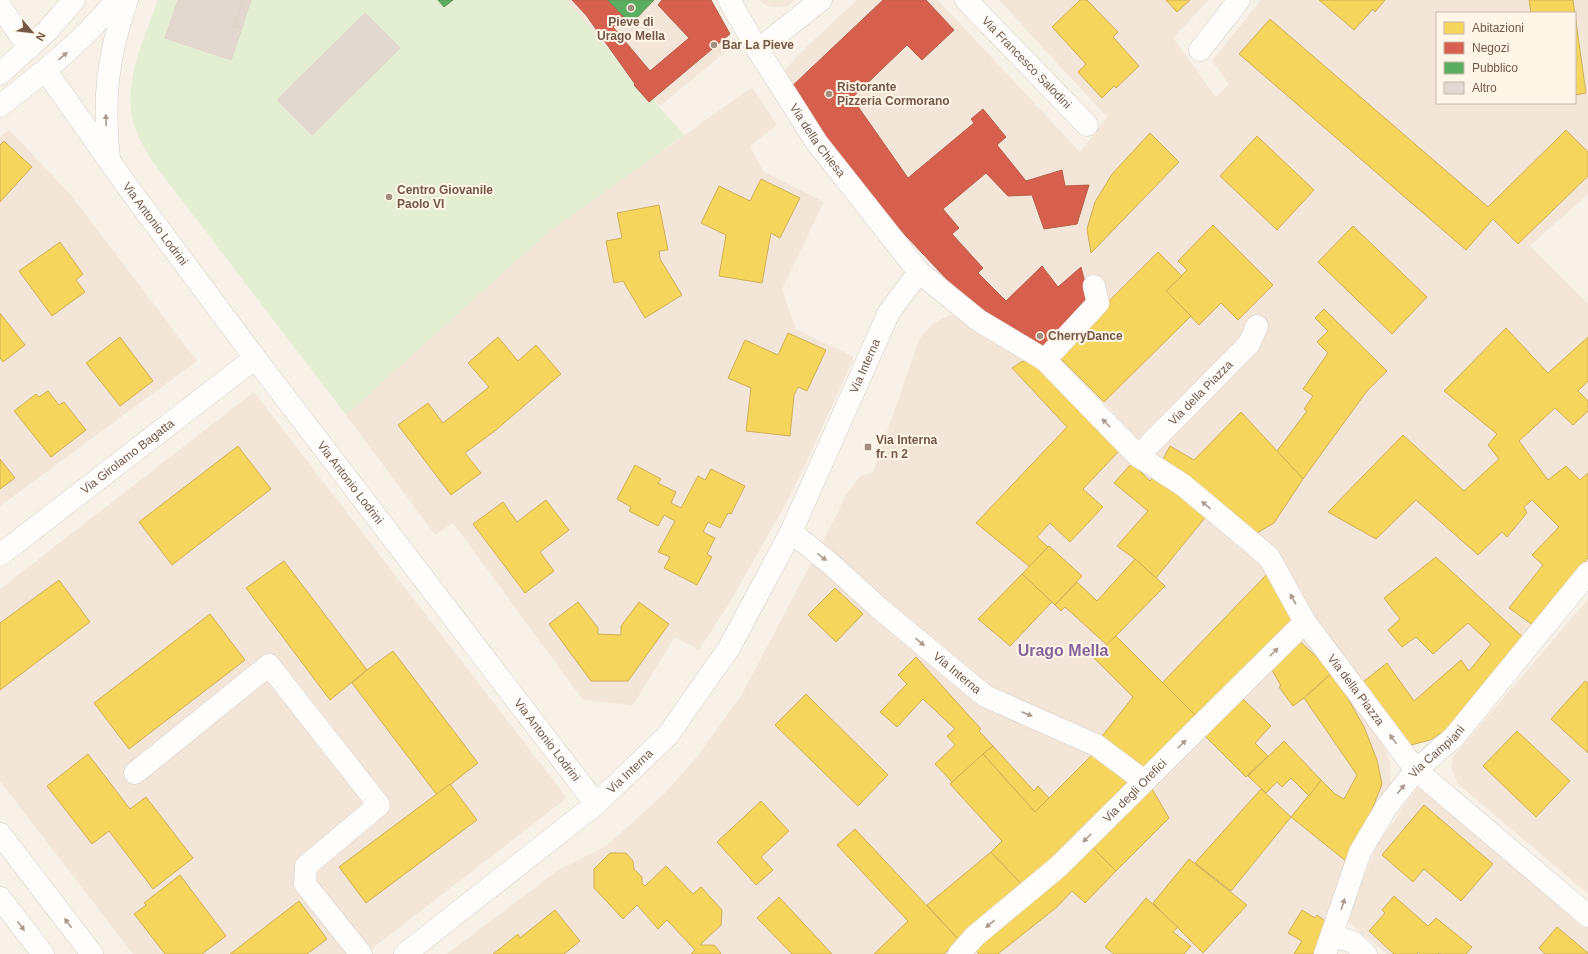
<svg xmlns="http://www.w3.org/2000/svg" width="1588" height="954" font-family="Arial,sans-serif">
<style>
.residential{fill:#f3e6d8;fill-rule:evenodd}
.green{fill:#e3eed2}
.homes{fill:#f6d55c;stroke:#cfaf56}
.shops{fill:#d6604d;stroke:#b95d4b}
.public{fill:#5aae61;stroke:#629459}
.building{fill:#e3d8cf;stroke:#e0d4ca}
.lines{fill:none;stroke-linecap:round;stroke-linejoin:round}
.street-casing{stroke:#d5ccc5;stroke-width:23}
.secondary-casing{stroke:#d6ccc4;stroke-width:23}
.street{stroke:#fefdfc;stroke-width:22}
.secondary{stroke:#fefdfc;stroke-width:22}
.oneway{fill:#ac998f}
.poi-dot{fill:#a28d7f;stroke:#fff6e8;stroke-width:1.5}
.labels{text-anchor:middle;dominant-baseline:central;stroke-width:4;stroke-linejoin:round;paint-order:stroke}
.poi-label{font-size:12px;font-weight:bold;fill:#755747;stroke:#fff6e8;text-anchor:start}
.street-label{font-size:12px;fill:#755747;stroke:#fff6e8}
.district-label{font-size:16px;font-weight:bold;fill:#866399;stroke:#fff6e8}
</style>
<rect width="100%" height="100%" fill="#f7f1e8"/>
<g class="residential">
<polygon points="566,0 702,0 731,47 660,106"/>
<polygon points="758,0 794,0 787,6 775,7 768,6"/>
<path d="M857 0H938L1080 152 1107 117 999 0H1209L1173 38 1216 97 1229 84 1212 61 1261 0H1588V194L1530 246 1588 304V558L1446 730 1430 740 1407 746 1317 623 1275 560 1142 444 1104 402 1056 354 968 303 866 185 782 73 803 50ZM1437 13H1575V103H1437Z"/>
<polygon points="752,87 777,125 750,146 764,172 824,202 782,289 796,329 854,357 803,470 780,514 730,602 699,650 675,637 633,705 583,700 453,523 435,535 346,415 546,234"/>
<polygon points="9,130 70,194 197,361 0,506 0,137"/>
<polygon points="950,315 965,317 1018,350 1276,575 1382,742 1390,762 1391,796 1327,954 447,954 557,871 606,846 665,793 696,758 741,696 836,516 846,495 860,476 873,472 919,340 932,324"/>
<polygon points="254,392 567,798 365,954 133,954 0,781 0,589"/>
<polygon points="1588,599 1588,894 1458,784 1451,768 1453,757"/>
<polygon points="1423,779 1588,926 1588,954 1387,954 1346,920 1377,845"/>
</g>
<path class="green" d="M158 0H438L444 7 453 0H566L684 135 546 234 346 415 152 161C145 149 138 138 134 125 122 83 144 39 158 0Z"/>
<g class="homes">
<polygon points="1080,0 1087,0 1118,32 1113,37 1139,66 1116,88 1114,86 1102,98 1078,72 1086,64 1052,27"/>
<polygon points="1166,0 1190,0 1177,12"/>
<polygon points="1319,0 1385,0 1375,12 1373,9 1354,30"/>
<polygon points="1529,0 1573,0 1586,93 1575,95 1575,13 1531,13"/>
<polygon points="1270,19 1488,207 1566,130 1588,152 1588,176 1518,244 1493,219 1466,250 1239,54"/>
<polygon points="1150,133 1179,162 1091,253 1087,229 1095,202 1112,174"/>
<polygon points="1257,136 1314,190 1277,230 1220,176"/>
<polygon points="4,141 32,167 0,202 0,145"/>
<polygon points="761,179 800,198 780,238 771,233 762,283 719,276 726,235 701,223 719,186 750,201"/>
<polygon points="659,205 668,250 659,251 660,259 682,295 645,318 623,281 614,283 606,241 622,238 617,213"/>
<polygon points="1213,225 1273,285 1238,320 1221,303 1199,325 1166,291 1187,270 1178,261"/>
<polygon points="1353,226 1427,297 1392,334 1318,262"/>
<polygon points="60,242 83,274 76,280 85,292 52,316 19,271"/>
<polygon points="1158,252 1182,276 1166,291 1191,316 1104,402 1056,354"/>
<polygon points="1324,309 1387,371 1367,391 1303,479 1277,451 1307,411 1304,409 1313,396 1303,389 1328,353 1317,342 1328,331 1315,318"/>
<polygon points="0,313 25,345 3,362 0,358"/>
<polygon points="1506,328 1548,373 1588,337 1588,381 1578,391 1588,401 1588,411 1573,425 1555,408 1519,441 1548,480 1566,466 1580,480 1588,473 1588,558 1534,626 1509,608 1543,565 1532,555 1559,527 1532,500 1524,507 1527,513 1507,537 1502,532 1478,555 1416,500 1376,539 1328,512 1403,435 1464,491 1499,459 1488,445 1497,434 1444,391"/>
<polygon points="788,333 826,350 807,391 798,387 794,395 790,436 746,431 751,388 728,378 745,340 778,355"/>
<polygon points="120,337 153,381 120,406 86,363"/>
<polygon points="498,337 518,361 536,345 561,374 496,430 465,453 481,473 451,495 398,425 428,403 443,423 489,387 468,363"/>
<polygon points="1030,360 1096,425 1094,427 1119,451 1083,489 1103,507 1070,542 1050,523 1037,537 1048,547 1030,567 976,523 1067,427 1012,368 1021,362"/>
<polygon points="48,391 59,405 64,402 86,430 51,457 14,411 36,394 39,397"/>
<polygon points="1241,412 1303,479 1274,523 1255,534 1161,463 1170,446 1194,460"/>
<polygon points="238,446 271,489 172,565 139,522"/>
<polygon points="0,459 15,478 0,489"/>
<polygon points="1132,463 1150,481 1155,476 1208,514 1156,578 1135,559 1117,546 1148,511 1114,483"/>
<polygon points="635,465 661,479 658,483 676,492 671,503 681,508 698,476 705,480 711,469 745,486 731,514 728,513 720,528 708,522 703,532 715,538 707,554 712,557 697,585 664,568 670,557 658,552 675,521 664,515 658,526 629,511 631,507 617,499"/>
<polygon points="546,500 569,530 540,552 554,571 525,593 473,524 503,502 517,522"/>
<polygon points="1049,546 1082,576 1055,605 1022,574"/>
<polygon points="1436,557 1526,640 1446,730 1430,740 1407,746 1363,682 1387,663 1414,701 1461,660 1469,671 1491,644 1468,623 1433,654 1416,637 1402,647 1388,630 1400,619 1384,598"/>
<polygon points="1135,559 1165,586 1107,645 1065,607 1061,611 1055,605 1077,582 1097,601"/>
<polygon points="284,561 367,670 330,700 246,588"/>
<polygon points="1269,572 1294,618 1198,718 1162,683"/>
<polygon points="1022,574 1052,602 1010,646 978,619"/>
<polygon points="59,580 90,622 0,690 0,623"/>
<polygon points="835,588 863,614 836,642 808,615"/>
<polygon points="578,602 598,628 598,634 621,635 621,626 639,602 669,624 628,681 591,681 549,624"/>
<polygon points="210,614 245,660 129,749 94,703"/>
<polygon points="1116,636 1198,718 1142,769 1099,740 1133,697 1093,657"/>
<polygon points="1296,638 1333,672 1304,698 1293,706 1279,687 1281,686 1270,666"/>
<polygon points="393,651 478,763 437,795 352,683 367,670"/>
<polygon points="916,657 981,729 979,731 993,746 952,782 935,764 955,745 947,736 955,729 923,699 897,727 880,712 907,684 898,675"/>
<polygon points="1333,672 1364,727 1377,760 1382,784 1371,812 1347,862 1291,817 1321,780 1335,794 1344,799 1357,775 1304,698"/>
<polygon points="1585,681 1588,683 1588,753 1551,719"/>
<polygon points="806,694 888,775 858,806 775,725"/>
<polygon points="1242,698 1271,726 1255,743 1268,756 1246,777 1205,736"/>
<polygon points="1517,731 1570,781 1536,817 1483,766"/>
<polygon points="1284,741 1321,780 1309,796 1291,778 1282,787 1277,782 1266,793 1248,776"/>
<polygon points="993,746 1034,791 1038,786 1049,798 1035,812 983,754"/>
<polygon points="88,754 130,809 146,797 193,858 153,889 109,831 92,844 47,786"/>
<polygon points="983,754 1035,812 1093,754 1129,783 1024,887 991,852 1002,841 950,784"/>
<polygon points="450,784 477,820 366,903 339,867"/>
<polygon points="1151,787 1169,818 1116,871 1090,845"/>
<polygon points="1261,789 1291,817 1231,891 1195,863"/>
<polygon points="761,801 789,831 761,857 773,870 756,885 717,842"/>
<polygon points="1424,805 1493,864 1461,901 1424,869 1413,882 1382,855"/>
<polygon points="855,829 959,940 944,954 874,954 908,921 837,845"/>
<polygon points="1090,845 1116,871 1085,903 1072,891 1057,907 998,954 979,954 973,948"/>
<polygon points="991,852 1024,887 959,940 927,905"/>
<polygon points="610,853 626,853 633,861 634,869 642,877 642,883 645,886 666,866 693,894 701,887 722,910 721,925 700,945 714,945 721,953 719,954 691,954 695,950 667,920 658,929 637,905 623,919 594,888 594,869"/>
<polygon points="1189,859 1247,905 1203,953 1153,903"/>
<polygon points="180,875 226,936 202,954 165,954 134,914 146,905 144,903"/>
<polygon points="1394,896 1428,926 1436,918 1472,947 1466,954 1441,954 1439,953 1438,954 1421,954 1418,952 1417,954 1394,954 1369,931 1385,913 1382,910"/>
<polygon points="779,897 832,954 792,954 757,918"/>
<polygon points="1146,898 1178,927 1173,932 1191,946 1184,954 1114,954 1105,947"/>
<polygon points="299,901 327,939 307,954 230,954"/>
<polygon points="555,910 580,941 564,954 493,954 518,934 520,938"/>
<polygon points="1302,910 1315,918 1317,915 1328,923 1317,954 1294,954 1302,941 1288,933"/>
<polygon points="1557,927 1588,953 1588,954 1545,954 1539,948"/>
</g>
<g class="shops">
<polygon points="572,0 608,0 624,17 613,27 650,71 689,38 658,5 662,0 711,0 730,34 649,102 634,85 635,84 586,15"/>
<polygon points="883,0 926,0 954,30 922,60 907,45 852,98 908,178 974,123 971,119 983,109 1006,137 997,145 1026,181 1062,170 1065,186 1089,185 1077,224 1044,229 1032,195 1008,196 986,173 943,209 959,228 952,234 983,268 978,273 1006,301 1042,266 1058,287 1081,267 1091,306 1046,351 968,302 863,190 789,89"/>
</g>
<g class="public">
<polygon points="438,0 453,0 444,7"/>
<polygon points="608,0 654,0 631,24"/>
</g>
<g class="building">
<polygon points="178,0 243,0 234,26 242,28 231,60 165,38"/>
<polygon points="243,0 251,0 242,28 234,26"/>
<polygon points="365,13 400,48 312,135 277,100"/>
</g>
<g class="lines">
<g class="street-casing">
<g id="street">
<path id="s1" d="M729 0 758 50 817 143 919 272 978 320 1045 360 1138 456 1183 485 1269 557 1305 622 1416 770 1588 916"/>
<path id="s2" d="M966 0 1087 125"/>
<polyline points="0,6 29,48"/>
<polyline points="758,50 821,0"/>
<polyline points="1200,50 1239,0"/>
<path id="s3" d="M46 71 127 186 255 358 596 804"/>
<path d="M109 159C103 99 107 57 127 0"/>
<polyline points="1045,360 1098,303 1094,286"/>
<path id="s4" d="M1138 456 1249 344 1257 326"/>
<path id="s5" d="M791 532 832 565 879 608 985 696 1096 745 1144 781"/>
<path id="s6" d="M0 555 255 358"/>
<polyline points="135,773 269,665 379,805 306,866 305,884 361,954"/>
<polyline points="0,834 92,954"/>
<polyline points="0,898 43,954"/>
<polyline points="1333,936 1353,942 1366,954"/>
<path id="s7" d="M405 954 596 804 668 735 729 648 791 532 889 312 919 272"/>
<path id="s8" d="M959 954 975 936 1058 867 1305 622"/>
<path id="s9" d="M1325 954 1360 852 1386 808 1416 770 1454 737 1588 573"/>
</g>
</g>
<g class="secondary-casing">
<g id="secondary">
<polyline points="0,74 48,30 74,0"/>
<path d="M0 106C42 73 83 42 116 0"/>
</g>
</g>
<use href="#street" class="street"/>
<use href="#secondary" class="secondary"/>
</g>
<defs><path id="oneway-solid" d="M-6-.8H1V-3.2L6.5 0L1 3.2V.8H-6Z"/></defs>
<g class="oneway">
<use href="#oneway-solid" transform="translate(63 56) rotate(-40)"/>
<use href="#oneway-solid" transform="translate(106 120) rotate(-92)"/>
<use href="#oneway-solid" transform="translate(1106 423) rotate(-134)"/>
<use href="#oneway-solid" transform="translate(1206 505) rotate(-140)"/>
<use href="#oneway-solid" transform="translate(822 557) rotate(38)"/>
<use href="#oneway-solid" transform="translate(1293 599) rotate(-119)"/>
<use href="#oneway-solid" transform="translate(920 642) rotate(40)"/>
<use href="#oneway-solid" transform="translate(1274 652) rotate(-45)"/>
<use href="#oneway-solid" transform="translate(1027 714) rotate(23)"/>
<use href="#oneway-solid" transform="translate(1393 739) rotate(-127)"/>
<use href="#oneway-solid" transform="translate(1182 744) rotate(-45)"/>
<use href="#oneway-solid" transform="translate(1401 789) rotate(-51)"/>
<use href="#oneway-solid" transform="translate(1087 838) rotate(135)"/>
<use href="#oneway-solid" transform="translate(1343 904) rotate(-72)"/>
<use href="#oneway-solid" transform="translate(68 923) rotate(-127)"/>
<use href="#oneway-solid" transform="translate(990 924) rotate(140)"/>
<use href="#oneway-solid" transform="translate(21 926) rotate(53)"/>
</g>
<g class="poi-dot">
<circle cx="631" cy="8" r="4"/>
<circle cx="714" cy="45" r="4"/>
<circle cx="829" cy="94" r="4"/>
<circle cx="389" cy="197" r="4"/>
<circle cx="1040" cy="336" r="4"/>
<rect x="864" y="443" width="8" height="8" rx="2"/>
</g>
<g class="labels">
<g class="poi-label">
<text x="631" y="22" text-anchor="middle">Pieve di<tspan x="631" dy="14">Urago Mella</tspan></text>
<text x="722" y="45">Bar La Pieve</text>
<text x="837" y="87">Ristorante<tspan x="837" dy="14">Pizzeria Cormorano</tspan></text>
<text x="397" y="190">Centro Giovanile<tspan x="397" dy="14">Paolo VI</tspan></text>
<text x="1048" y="336">CherryDance</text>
<text x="876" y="440">Via Interna<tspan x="876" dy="14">fr. n 2</tspan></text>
</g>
<g class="street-label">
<text stroke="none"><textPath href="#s2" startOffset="87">Via Francesco Salodini</textPath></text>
<text stroke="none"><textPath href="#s1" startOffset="166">Via della Chiesa</textPath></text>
<text stroke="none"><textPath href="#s3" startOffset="188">Via Antonio Lodrini</textPath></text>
<text stroke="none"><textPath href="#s7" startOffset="762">Via Interna</textPath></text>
<text stroke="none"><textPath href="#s4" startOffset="89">Via della Piazza</textPath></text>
<text stroke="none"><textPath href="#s6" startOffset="161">Via Girolamo Bagatta</textPath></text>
<text stroke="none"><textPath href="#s3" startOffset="512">Via Antonio Lodrini</textPath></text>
<text stroke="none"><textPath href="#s5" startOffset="218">Via Interna</textPath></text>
<text stroke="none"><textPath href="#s1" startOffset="945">Via della Piazza</textPath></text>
<text stroke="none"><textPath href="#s3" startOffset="836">Via Antonio Lodrini</textPath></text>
<text stroke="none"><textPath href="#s9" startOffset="235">Via Campiani</textPath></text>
<text stroke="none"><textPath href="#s7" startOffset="290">Via Interna</textPath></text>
<text stroke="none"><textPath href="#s8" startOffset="240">Via degli Orefici</textPath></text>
</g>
<g class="district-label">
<text x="1063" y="650">Urago Mella</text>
</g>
</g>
<rect x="1436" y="12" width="140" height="92" fill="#fff6e8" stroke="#c8b6a8"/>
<rect x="1444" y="22" width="20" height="12" fill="#f6d55c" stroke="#c8b6a8"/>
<text x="1472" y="32" font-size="12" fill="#755747">Abitazioni</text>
<rect x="1444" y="42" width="20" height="12" fill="#d6604d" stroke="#c8b6a8"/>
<text x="1472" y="52" font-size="12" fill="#755747">Negozi</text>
<rect x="1444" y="62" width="20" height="12" fill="#5aae61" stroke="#c8b6a8"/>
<text x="1472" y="72" font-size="12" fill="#755747">Pubblico</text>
<rect x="1444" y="82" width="20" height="12" fill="#e3d8cf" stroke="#c8b6a8"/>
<text x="1472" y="92" font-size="12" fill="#755747">Altro</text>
<g transform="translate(32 32) rotate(118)" stroke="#fff6e8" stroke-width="3" paint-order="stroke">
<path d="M0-3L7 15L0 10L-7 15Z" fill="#755747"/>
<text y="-6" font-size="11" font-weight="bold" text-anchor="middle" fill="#755747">N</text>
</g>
</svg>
